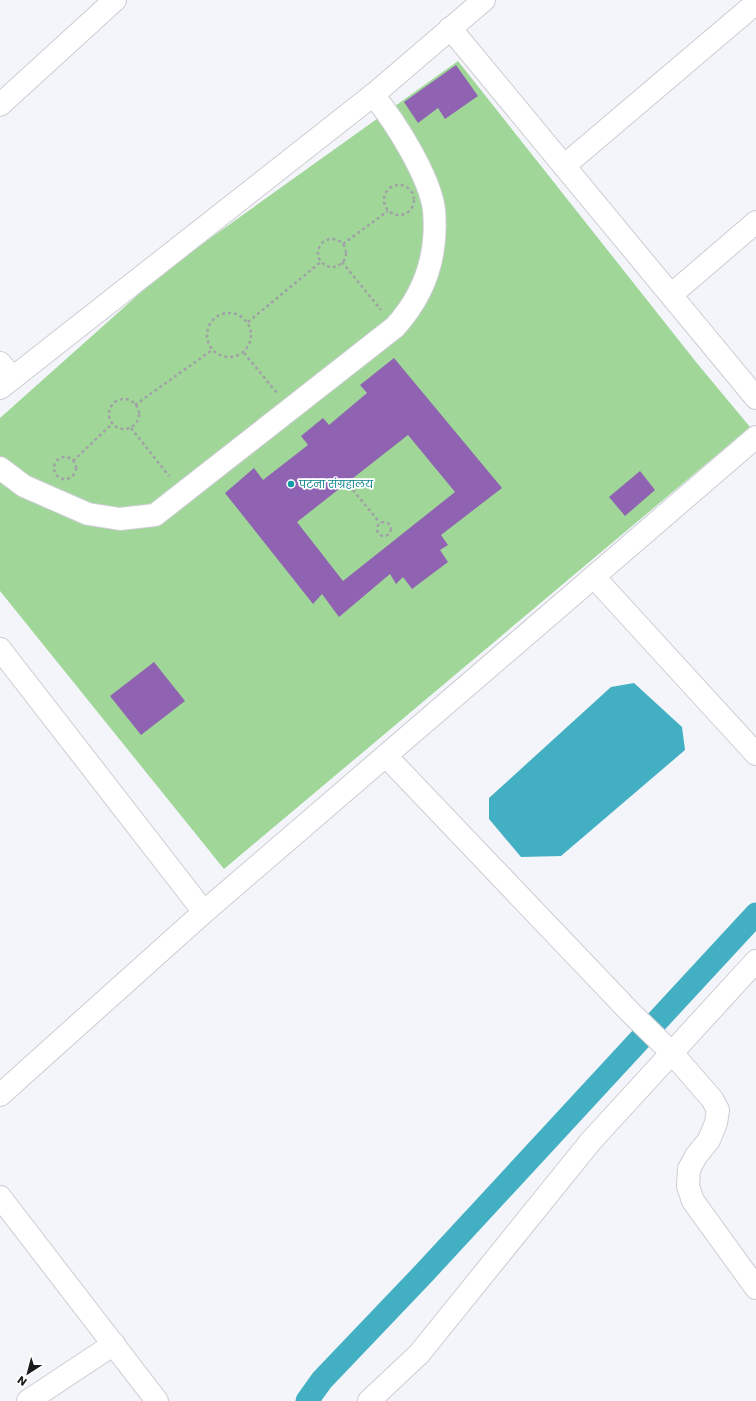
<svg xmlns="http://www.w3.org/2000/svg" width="756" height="1401" font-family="Poppins,'Noto Sans Devanagari',sans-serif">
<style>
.green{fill:#a0d799}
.water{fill:#42b0c2}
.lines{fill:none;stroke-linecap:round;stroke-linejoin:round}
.canal{stroke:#42b0c2;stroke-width:23}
.building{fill:#8f63b2;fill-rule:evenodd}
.minor-casing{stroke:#cbcdd2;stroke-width:24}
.path{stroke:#a0a2a5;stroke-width:2.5;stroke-dasharray:3 3;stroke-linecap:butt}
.minor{stroke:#fff;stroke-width:22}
.culture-dot{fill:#0f9aa8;stroke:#fff;stroke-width:1.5}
.labels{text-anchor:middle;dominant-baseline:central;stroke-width:3.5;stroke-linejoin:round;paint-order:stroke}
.culture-label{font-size:11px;fill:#0d838f;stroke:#fff;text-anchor:start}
</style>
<rect width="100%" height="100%" fill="#f3f5fa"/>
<polygon class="green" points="458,61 696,362 750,427 224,869 0,591 0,418 167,269"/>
<polygon class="water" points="634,683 682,727 685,750 561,856 521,857 489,819 489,798 611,687"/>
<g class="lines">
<polyline class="canal" points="307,1401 322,1380 425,1272 756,914"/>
</g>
<g class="building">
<polygon points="456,65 478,96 445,119 438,108 418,123 404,102"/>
<path d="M394 358 502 488 441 535 448 545 440 550 448 562 412 589 403 577 396 584 390 574 339 617 322 594 313 604 225 493 254 468 263 480 308 445 301 436 323 418 329 425 367 393 360 385ZM408 435 455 492 343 581 297 522Z"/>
<polygon points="640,471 655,490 625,516 609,497"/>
<polygon points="154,662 185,701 141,735 110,696"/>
</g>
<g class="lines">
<g class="minor-casing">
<g id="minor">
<polyline points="450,28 756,398"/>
<polyline points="0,105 115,0"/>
<polyline points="564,166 756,3"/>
<polyline points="671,295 756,222"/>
<polyline points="0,363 13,378"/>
<polyline points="0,388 373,95 484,0"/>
<path d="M0 468 24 486 88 514 120 519 155 515 395 327C425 294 438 255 434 210 430 177 395 121 373 95"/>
<polyline points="594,577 756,754"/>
<polyline points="0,649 204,912"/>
<polyline points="386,756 631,1013 672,1053 712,1099 718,1110 716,1123 709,1140 696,1156 689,1169 688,1186 693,1201 756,1288"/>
<polyline points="0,1095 204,912 756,437"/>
<polyline points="0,1197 157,1401"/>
<polyline points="28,1401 114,1344"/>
<polyline points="369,1401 419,1354 591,1141 756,961"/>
</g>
</g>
<g class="path">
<circle cx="399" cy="200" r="15"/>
<circle cx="332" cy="253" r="14"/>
<polyline points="343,244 388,211"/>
<polyline points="342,262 381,310"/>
<circle cx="229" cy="335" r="22"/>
<polyline points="248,322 322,261"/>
<polyline points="244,353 277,393"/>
<circle cx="124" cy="414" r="15"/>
<polyline points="135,405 212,350"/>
<polyline points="131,428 169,476"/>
<circle cx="65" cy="468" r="11"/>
<polyline points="73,461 112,424"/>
<polyline points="353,490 380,523"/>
<circle cx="384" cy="529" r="7"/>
</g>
<use href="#minor" class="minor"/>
</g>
<circle class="culture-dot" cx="291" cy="484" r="4"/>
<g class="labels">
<g class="culture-label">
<text x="299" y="484">पटना संग्रहालय</text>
</g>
</g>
<g transform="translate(28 1373) rotate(216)" stroke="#ffffff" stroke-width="3" paint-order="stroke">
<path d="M0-3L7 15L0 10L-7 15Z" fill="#1a1b1c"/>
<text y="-6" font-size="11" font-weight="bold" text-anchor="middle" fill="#1a1b1c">N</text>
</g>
</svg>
